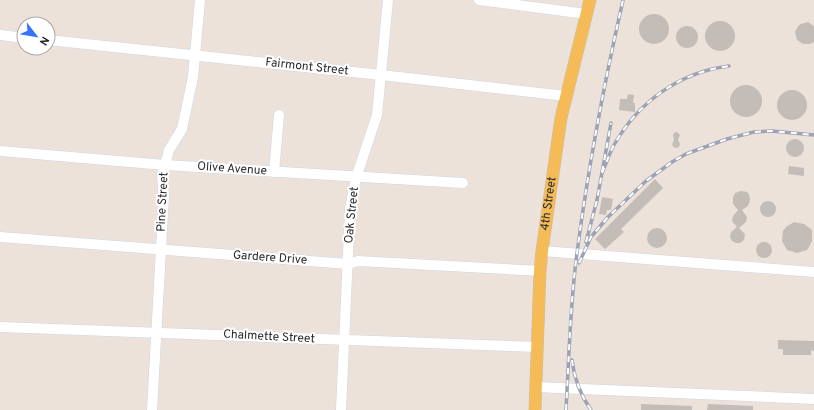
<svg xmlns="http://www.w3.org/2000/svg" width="814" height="410" font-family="Overpass,sans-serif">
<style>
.building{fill:#c4bcb7}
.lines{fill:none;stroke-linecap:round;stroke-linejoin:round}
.minor-casing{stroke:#cfd6e3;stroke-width:11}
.major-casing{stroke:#c3c3c3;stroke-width:13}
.minor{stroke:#fff;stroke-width:10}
.major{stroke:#f5bb56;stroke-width:12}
.rail-casing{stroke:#9da3b4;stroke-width:3.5}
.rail{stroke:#fff;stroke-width:2;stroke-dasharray:6;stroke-linecap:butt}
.labels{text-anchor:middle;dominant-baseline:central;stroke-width:4;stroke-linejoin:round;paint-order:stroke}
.street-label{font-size:12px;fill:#292929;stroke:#fff}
</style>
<rect width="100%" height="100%" fill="#ece2da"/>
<g class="building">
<circle cx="654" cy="29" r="15"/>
<circle cx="720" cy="36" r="15"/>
<polygon points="808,22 814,26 814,42 810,44 803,44 797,40 795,32 798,26 801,24"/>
<circle cx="687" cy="37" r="11"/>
<circle cx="746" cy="101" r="16"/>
<circle cx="792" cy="105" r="15"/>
<polygon points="628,94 634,95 633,103 635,103 635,112 619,110 620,99 627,99"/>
<polygon points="677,132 680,135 678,140 680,144 679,147 675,148 672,145 674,140 673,135 674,133"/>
<circle cx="795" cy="148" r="9"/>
<polygon points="789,166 804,168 804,176 788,174"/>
<polygon points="655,179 663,188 621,229 624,232 605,249 595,239"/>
<polygon points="741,191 747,192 749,194 750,200 748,206 742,210 747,217 746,222 739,228 745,234 744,240 740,243 736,243 732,241 730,237 731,232 737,227 732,221 733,216 738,210 733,204 733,198 735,193"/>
<polygon points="602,197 613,199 611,210 607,210 606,215 599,214"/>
<circle cx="768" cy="209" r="8"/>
<polygon points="794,222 804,224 812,230 812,241 810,245 807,250 797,253 787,250 782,241 783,231 786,227"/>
<circle cx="657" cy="238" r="10"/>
<circle cx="764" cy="250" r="8"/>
<polygon points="778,340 814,341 814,351 811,350 811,355 783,355 783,349 778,349"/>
<polygon points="641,404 692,406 692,410 641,410"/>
<polygon points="708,404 753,406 753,410 707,410"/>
</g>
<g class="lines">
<g class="minor-casing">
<g id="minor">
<polyline points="479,0 586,14"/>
<polyline points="0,35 24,38"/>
<polyline points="48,40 381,75 566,96"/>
<polyline points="0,151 165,165 463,183"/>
<polyline points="274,172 279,115"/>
<polyline points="0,237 348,264 358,261 540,271"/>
<polyline points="542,251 814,272"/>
<polyline points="0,327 538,347"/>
<polyline points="535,387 814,399"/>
<polyline points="152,410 164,196 162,176 169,150 182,129 193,77 200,0"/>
<polyline points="341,410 350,209 356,178 377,115 388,0"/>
</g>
</g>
<g class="major-casing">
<g id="major">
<path id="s1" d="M535 410 540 271 542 251 561 118 590 0"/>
</g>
</g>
<use href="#minor" class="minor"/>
<use href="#major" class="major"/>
<g class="rail-casing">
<g id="rail">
<path d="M602 173C606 164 609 154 614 145 638 102 680 72 729 66"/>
<polyline points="586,242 597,200 611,123"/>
<polyline points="579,263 591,237 608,217 646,181 672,162 686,154 727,139 754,132 772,131 814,135"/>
<path d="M572 360C574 377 581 396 591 410"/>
<path d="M566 410C569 358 570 305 577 253 588 168 604 84 623 0"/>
</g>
</g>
<use href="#rail" class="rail"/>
</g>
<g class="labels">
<g class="street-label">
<text transform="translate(307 67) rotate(6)">Fairmont Street</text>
<text transform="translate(232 169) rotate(4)">Olive Avenue</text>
<text transform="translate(163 202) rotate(-87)">Pine Street</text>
<text stroke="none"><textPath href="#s1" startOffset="207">4th Street</textPath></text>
<text transform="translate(352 215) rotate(-84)">Oak Street</text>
<text transform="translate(270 258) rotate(4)">Gardere Drive</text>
<text transform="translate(269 337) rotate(3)">Chalmette Street</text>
</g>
</g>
<g transform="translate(36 36) rotate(121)"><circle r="19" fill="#ffffff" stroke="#a9a9a9"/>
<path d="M0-3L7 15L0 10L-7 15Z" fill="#3474ff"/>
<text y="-6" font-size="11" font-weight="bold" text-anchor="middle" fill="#292929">N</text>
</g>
</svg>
